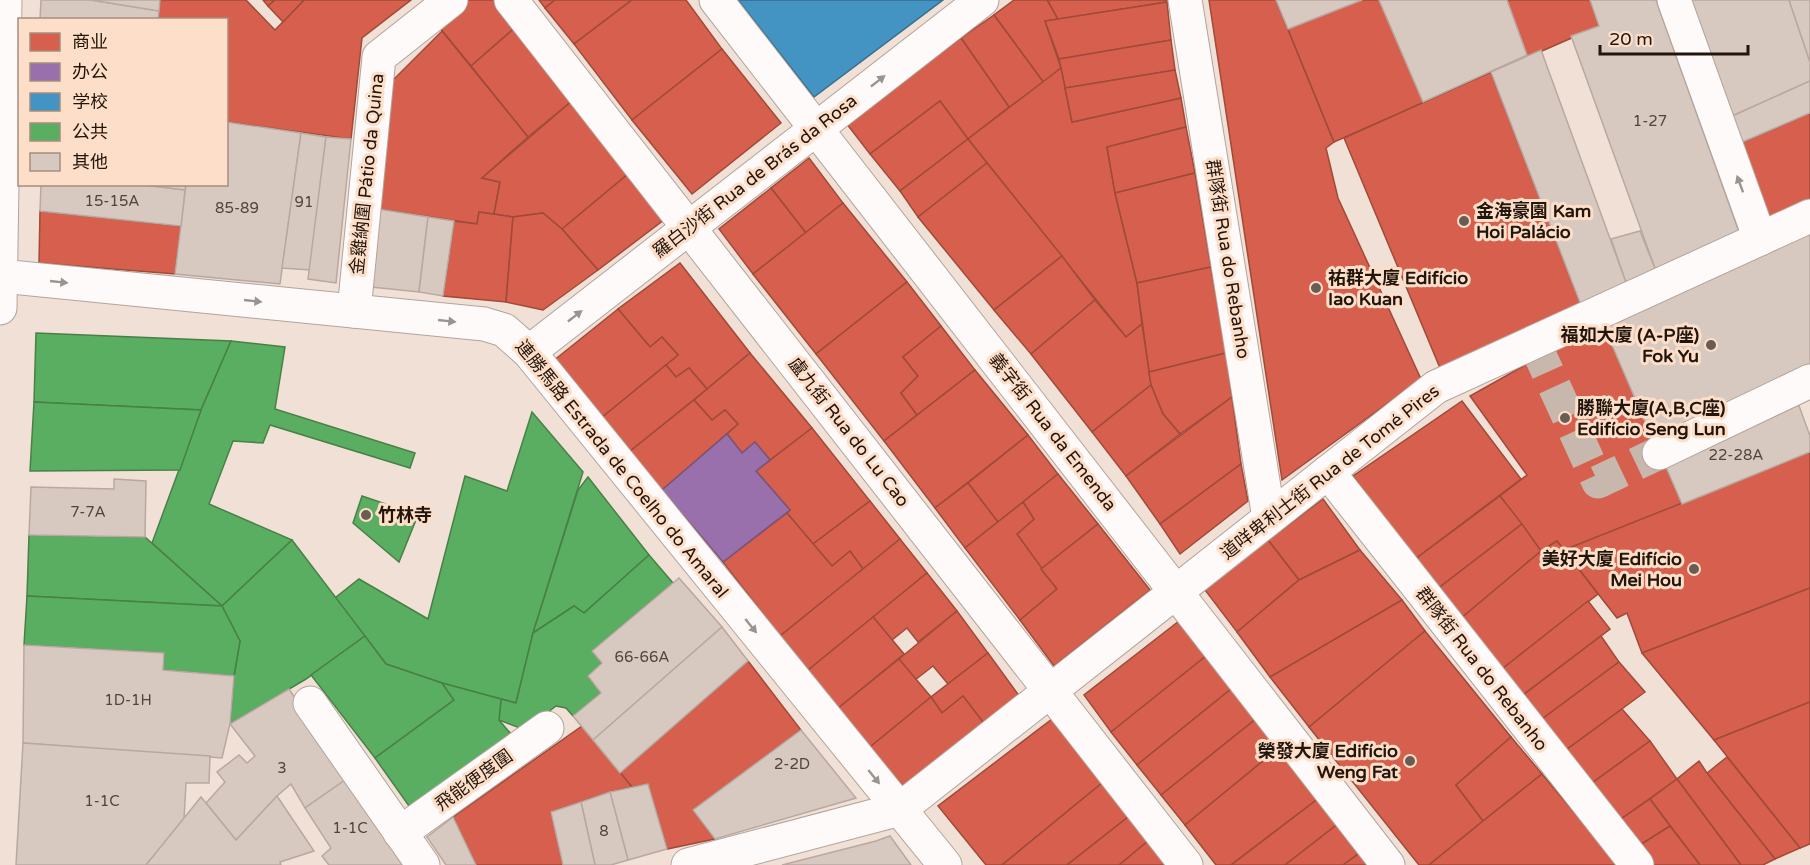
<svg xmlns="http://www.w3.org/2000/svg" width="1810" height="865" font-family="'Varela Round','Noto Sans SC',sans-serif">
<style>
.shops{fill:#d6604d;stroke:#a04a39;stroke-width:1.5}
.offices{fill:#9970ab;stroke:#75557b;stroke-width:1.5}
.schools{fill:#4393c3;stroke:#396d8c;stroke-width:1.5}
.public{fill:#5aae61;stroke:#498047;stroke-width:1.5}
.building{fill:#d7c8c0;stroke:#b8a8a1;stroke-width:1.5}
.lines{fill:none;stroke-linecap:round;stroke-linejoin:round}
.street-tunnel{stroke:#c8b7ad;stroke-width:33;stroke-dasharray:33 16;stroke-linecap:butt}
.street-casing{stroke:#b2a49b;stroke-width:35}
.secondary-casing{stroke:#b2a49b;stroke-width:35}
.street{stroke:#fdfaf9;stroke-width:33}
.secondary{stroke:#fdfaf9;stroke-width:33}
.oneway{fill:#9a938e}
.poi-dot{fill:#6a5c52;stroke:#fddec9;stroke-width:2}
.labels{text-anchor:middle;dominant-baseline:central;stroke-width:6;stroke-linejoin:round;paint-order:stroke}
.number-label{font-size:15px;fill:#51443a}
.street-label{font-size:18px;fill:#22150b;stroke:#fddec9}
.poi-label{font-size:18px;font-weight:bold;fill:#22150b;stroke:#fddec9;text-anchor:start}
</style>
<rect width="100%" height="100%" fill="#f1e0d5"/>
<g class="shops">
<polygon points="160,0 246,0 275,30 304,0 411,0 362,38 351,139 226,122 226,20 158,20"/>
<polygon points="263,0 275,0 268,6"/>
<polygon points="275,0 304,0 283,22 268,6"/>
<polygon points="461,0 496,0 517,26 471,66 435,22"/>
<polygon points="539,0 555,0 545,8"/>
<polygon points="555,0 632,0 574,44 545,8"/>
<polygon points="632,0 686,0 722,49 632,120 574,44"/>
<polygon points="1014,0 1047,0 1058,19 1045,21 1061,68 1044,83 994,15"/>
<polygon points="1052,0 1167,0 1167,2 1058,19 1048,1"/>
<polygon points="1209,0 1276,0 1334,142 1326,148 1338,198 1421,379 1282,480"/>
<polygon points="1276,0 1590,0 1599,26 1334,142"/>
<polygon points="1167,2 1171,40 1059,59 1045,21"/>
<polygon points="994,15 1044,83 1009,107 961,38"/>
<polygon points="517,26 573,100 528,137 471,66"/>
<polygon points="442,31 528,137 482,178 500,182 494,214 479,212 477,224 378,209 390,83"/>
<polygon points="961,38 1009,107 968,139 940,101 870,154 846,123"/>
<polygon points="1171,40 1175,70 1065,88 1059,59"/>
<polygon points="722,49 781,123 692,194 632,120"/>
<polygon points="1061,68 1072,122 1181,98 1186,127 1107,147 1115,193 1137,283 1142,324 1126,337 968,139"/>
<polygon points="1175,70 1181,98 1072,122 1065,88"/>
<polygon points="1491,72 1581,305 1440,368 1344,138"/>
<polygon points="573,100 628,174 562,229 543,213 513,217 494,214 500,182 482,178"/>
<polygon points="940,101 968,139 900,191 870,154"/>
<polygon points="1810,113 1810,212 1773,229 1740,143"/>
<polygon points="1186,127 1195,173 1115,193 1107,147"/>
<polygon points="968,139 987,163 918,217 900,191"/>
<polygon points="809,158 843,203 806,233 771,188"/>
<polygon points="987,163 1062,256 994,310 918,217"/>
<polygon points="1195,173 1211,267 1137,283 1115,193"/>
<polygon points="628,174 665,219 598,270 562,229"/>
<polygon points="771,188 806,233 753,274 719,229"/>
<polygon points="843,203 907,282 816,354 753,274"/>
<polygon points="40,211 181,226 175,274 39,263"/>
<polygon points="479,212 513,217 506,302 443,296 454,221 477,224"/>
<polygon points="543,213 562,229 598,270 543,310 506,302 513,217"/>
<polygon points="1062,256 1095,300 1031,354 994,310"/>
<polygon points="680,263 750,353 707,389 689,368 676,377 666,365 678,355 662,337 650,347 618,309"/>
<polygon points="1211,267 1226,353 1149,372 1137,283"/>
<polygon points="907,282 941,326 903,357 918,376 901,393 917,415 884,441 816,354"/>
<polygon points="1095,300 1126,337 1142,324 1151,385 1092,432 1031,354"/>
<polygon points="618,309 650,347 662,337 678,355 600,419 553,361"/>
<polygon points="1602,322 1682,504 1564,550 1557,541 1541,551 1500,496 1527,475 1470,396"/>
<polygon points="941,326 975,370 917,415 901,393 918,376 903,357"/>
<polygon points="750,353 812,428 770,460 755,442 742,453 727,434 738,424 725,410 712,420 694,400"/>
<polygon points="1226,353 1232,397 1180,434 1163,414 1151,385 1149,372"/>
<polygon points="666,365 676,377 689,368 707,389 629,452 600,419"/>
<polygon points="975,370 1028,435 935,508 884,441"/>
<polygon points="1151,385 1163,414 1180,434 1126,476 1092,432"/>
<polygon points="1232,397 1241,464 1160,524 1126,476"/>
<polygon points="694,400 712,420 725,410 738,424 662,490 629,452"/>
<polygon points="1462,401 1521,479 1414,560 1353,476"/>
<polygon points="812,428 870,501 813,544 787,513 790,510 756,471"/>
<polygon points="1028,435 1058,474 998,522 968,483"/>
<polygon points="1810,452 1810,588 1642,653 1627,613 1617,618 1564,550"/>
<polygon points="1241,464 1248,501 1180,554 1160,524"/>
<polygon points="1058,474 1098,524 1041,569 1017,534 1034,519 1023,502"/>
<polygon points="968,483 998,522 965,548 935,508"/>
<polygon points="1500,496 1522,524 1436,590 1414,560"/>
<polygon points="1323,499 1360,550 1299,580 1268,540"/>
<polygon points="870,501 900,539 863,569 850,551 832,566 813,544"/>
<polygon points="1023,502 1034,519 1017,534 1057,589 1020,620 965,548"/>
<polygon points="787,513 832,566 850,551 863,569 780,636 723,562"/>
<polygon points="1098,524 1150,590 1054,666 1020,620 1057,589 1041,569"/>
<polygon points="1522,524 1541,551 1459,620 1436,590"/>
<polygon points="900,539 927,573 807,671 780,636"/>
<polygon points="1268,540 1299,580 1237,632 1205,590"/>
<polygon points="1557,541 1598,594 1502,669 1459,620 1541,551"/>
<polygon points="1360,550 1402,600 1270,677 1237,632 1299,580"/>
<polygon points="927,573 957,611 918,642 907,628 892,640 873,617"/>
<polygon points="1810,588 1810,702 1714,740 1642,653"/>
<polygon points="1402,600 1425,631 1309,727 1270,677"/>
<polygon points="1588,601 1610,629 1523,695 1502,669"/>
<polygon points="957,611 988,653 948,684 933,666 915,680 899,659"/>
<polygon points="873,617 904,654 837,709 807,671"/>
<polygon points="1179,621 1206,656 1111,732 1084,695"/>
<polygon points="1425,631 1511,737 1456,785 1483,821 1429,865 1419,865 1309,727"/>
<polygon points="1601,636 1619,662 1542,719 1523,695"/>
<polygon points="988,653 1020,697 986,726 963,696 942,713 931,697"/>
<polygon points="1206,656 1231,689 1137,765 1111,732"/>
<polygon points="899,659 931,697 870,747 837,709"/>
<polygon points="748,661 801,730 693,810 715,839 667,849 648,784 632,787 620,773"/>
<polygon points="1619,662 1645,692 1566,750 1542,719"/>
<polygon points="1231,689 1257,718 1161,795 1137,765"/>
<polygon points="963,696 986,726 906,790 870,747 931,697 942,713"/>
<polygon points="1810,702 1810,844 1800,848 1714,740"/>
<polygon points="1622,709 1650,741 1592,783 1566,750"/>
<polygon points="1257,718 1280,747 1185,825 1161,795"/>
<polygon points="1052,719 1102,783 1002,865 986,865 938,806"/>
<polygon points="582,726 632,787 610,792 551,812 563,865 476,865 453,817"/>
<polygon points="1511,737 1542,774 1483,821 1456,785"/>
<polygon points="1650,741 1677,779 1621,819 1592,783"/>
<polygon points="1280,747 1319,798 1231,865 1216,865 1185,825"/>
<polygon points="1727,757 1800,848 1775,859 1707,773"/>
<polygon points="1699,761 1707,773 1775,859 1763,865 1741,865 1677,779"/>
<polygon points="1542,774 1618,865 1429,865 1483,821"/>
<polygon points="1677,779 1741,865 1700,865 1650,799"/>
<polygon points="1102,783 1128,817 1067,865 1002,865"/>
<polygon points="1319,798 1339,823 1285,865 1231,865"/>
<polygon points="1650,799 1670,826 1640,845 1621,819"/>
<polygon points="1128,817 1148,841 1119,865 1067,865"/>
<polygon points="1339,823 1361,852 1343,865 1285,865"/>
<polygon points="1670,826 1700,865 1654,865 1640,845"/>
<polygon points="1148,841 1166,865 1119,865"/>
<polygon points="1361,852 1372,865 1343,865"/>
</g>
<polygon class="offices" points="727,434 742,453 755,442 770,460 756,471 790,510 723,562 662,490"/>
<polygon class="schools" points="738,0 943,0 814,97"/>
<g class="public">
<polygon points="36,333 231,341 201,410 34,402"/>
<polygon points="231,341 285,347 275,409 415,453 410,468 270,425 263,443 233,441 209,504 292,540 222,606 152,543 201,410"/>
<polygon points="34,402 201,410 180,470 30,471"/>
<polygon points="532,412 583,472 533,633 516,703 442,683 386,664 335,598 359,579 428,619 465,476 507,491"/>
<polygon points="588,477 649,555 584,613 574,606 533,633 578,490"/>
<polygon points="362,496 418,515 399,562 353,523"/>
<polygon points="29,535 145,537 222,606 27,596"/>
<polygon points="292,540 365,636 306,679 230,724 234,676 240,641 222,606"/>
<polygon points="649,555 673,583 592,651 602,663 588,676 601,693 573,716 566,708 556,706 525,730 499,720 501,699 516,703 533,633 574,606 584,613"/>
<polygon points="27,596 222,606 240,641 234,676 163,670 164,653 24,645"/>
<polygon points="365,636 386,664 442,683 454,700 375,758 311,675"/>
<polygon points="442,683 501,699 499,720 517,741 414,813 375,758 454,700"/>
</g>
<g class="building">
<polygon points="41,0 91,0 159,11 158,20 40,20"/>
<polygon points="91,0 160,0 159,11"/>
<polygon points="1276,0 1362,0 1288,29"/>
<polygon points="1379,0 1507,0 1527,55 1423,102"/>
<polygon points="1590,0 1656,0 1739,232 1656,271 1571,36 1599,26"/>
<polygon points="1687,0 1789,0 1810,62 1810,81 1730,117"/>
<polygon points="1789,0 1810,0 1810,62"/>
<polygon points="1541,50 1627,285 1581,305 1491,72"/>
<polygon points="1810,81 1810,113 1740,143 1730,117"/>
<polygon points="226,122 301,133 280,284 175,274 186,184 226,184"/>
<polygon points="301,133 326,137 310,270 282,268"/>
<polygon points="326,137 351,139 336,283 308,279"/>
<polygon points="41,184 136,184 185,190 181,226 40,211"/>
<polygon points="136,184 186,184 185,190"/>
<polygon points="378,209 428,217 419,292 362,286"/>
<polygon points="428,217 454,221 443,296 419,292"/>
<polygon points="1640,231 1656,271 1627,285 1611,239"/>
<polygon points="1810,233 1810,368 1653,440 1602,322"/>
<polygon points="1798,403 1810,436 1810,452 1682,504 1662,458"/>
<polygon points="114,479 146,481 145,537 29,535 31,487 114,489"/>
<polygon points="679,578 722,627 593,740 573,716 601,693 588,676 602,663 592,651"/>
<polygon points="722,627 748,661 620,773 593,740"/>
<polygon points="24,645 164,653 163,670 234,676 230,724 222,758 23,743"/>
<polygon points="289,689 348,778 305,808 291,784 277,796 236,840 206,803 225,782 217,772 239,755 247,763 255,756 230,724"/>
<polygon points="801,730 856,798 715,839 693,810"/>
<polygon points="23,743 210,756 209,783 186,783 184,819 146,865 16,865"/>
<polygon points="348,778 405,865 329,865 322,856 331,848 305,808"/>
<polygon points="648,784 667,849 628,860 610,792"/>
<polygon points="610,792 628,860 611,865 595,865 581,802"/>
<polygon points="277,796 314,851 280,862 281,865 146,865 201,797 236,840"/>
<polygon points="581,802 595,865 563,865 551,812"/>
<polygon points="453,817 476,865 446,865 427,837"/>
<polygon points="890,836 911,865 782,865 876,841"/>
</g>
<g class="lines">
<polyline class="street-tunnel" points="1534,342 1598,482 1659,453"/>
<g class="street-casing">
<g id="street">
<polyline points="511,0 1186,865"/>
<polyline points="716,0 1388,865"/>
<polyline points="1185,0 1269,518"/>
<polyline points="1674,0 1760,239"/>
<polyline points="0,308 5,0"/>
<polyline points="354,311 379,57 451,0"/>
<polyline points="529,352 982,0"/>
<polyline points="1659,453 1810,381"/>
<polyline points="1328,472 1637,865"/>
<polyline points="310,703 423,865"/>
<polyline points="400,833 547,728"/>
<polyline points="688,865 900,809 1436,387 1810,216"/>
</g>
</g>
<g class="secondary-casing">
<polyline id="secondary" points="0,276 484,324 504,330 529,352 945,865"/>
</g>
<use href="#street" class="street"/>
<use href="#secondary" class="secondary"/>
</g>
<defs><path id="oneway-solid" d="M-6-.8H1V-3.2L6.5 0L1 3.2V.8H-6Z" transform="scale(1.5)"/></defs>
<g class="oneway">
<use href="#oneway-solid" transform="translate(878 81) rotate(-38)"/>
<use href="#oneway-solid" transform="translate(1740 184) rotate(-110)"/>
<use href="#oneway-solid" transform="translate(59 282) rotate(6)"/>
<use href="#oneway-solid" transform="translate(253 301) rotate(6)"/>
<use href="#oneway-solid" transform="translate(575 316) rotate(-38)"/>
<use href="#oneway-solid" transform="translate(447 321) rotate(6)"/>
<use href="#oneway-solid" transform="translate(751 626) rotate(51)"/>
<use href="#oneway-solid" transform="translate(874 777) rotate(51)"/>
</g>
<g class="poi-dot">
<circle cx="1464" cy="221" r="6"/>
<circle cx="1316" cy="288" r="6"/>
<circle cx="1711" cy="345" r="6"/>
<circle cx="1565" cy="418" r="6"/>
<circle cx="366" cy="515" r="6"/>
<circle cx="1694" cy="569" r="6"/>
<circle cx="1410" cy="761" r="6"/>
</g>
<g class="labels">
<g class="number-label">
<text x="1650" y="121">1-27</text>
<text x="112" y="201">15-15A</text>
<text x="304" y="202">91</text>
<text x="237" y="208">85-89</text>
<text x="1736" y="455">22-28A</text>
<text x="88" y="512">7-7A</text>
<text x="642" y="657">66-66A</text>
<text x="128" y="700">1D-1H</text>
<text x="792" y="764">2-2D</text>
<text x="282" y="768">3</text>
<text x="102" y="801">1-1C</text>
<text x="350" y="828">1-1C</text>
<text x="604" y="831">8</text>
</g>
<g class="street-label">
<text transform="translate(367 174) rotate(-84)">金雞納圍 Pátio da Quina</text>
<text transform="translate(755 176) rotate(-38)">羅白沙街 Rua de Brás da Rosa</text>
<text transform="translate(1228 259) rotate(81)">群隊街 Rua do Rebanho</text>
<text transform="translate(849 432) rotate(52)">盧九街 Rua do Lu Cao</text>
<text transform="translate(1053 432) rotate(52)">義字街 Rua da Emenda</text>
<text transform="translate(622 469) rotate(51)">連勝馬路 Estrada de Coelho do Amaral</text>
<text transform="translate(1330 472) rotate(-38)">道咩卑利士街 Rua de Tomé Pires</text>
<text transform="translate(1482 669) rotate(52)">群隊街 Rua do Rebanho</text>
<text transform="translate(474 780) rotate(-36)">飛能便度圍</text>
</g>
<g class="poi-label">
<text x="1476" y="211">金海豪園 Kam<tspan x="1476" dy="21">Hoi Palácio</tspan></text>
<text x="1328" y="278">祐群大廈 Edifício<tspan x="1328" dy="21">Iao Kuan</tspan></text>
<text x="1699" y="335" text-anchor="end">福如大廈 (A-P座)<tspan x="1699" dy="21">Fok Yu</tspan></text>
<text x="1577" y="408">勝聯大廈(A,B,C座)<tspan x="1577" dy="21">Edifício Seng Lun</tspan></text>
<text x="378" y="515">竹林寺</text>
<text x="1682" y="559" text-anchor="end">美好大廈 Edifício<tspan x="1682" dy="21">Mei Hou</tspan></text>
<text x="1398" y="751" text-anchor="end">榮發大廈 Edifício<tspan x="1398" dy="21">Weng Fat</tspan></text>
</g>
</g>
<rect x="18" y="18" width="210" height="168" fill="#fddec9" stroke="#a58e7d" stroke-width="1.5"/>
<rect x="30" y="33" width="30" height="18" fill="#d6604d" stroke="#a58e7d" stroke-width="1.5"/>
<text x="72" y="48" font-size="18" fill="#22150b">商业</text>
<rect x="30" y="63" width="30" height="18" fill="#9970ab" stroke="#a58e7d" stroke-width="1.5"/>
<text x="72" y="78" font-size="18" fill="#22150b">办公</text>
<rect x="30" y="93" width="30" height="18" fill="#4393c3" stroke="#a58e7d" stroke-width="1.5"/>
<text x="72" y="108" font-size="18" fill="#22150b">学校</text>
<rect x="30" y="123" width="30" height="18" fill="#5aae61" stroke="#a58e7d" stroke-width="1.5"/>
<text x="72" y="138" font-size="18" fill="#22150b">公共</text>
<rect x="30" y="153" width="30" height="18" fill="#d7c8c0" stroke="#a58e7d" stroke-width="1.5"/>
<text x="72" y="168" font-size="18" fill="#22150b">其他</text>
<path d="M1600 45v9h148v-9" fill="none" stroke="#22150b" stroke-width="3"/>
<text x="1609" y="45" font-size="18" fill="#22150b" stroke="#fddec9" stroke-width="4.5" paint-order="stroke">20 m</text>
</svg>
